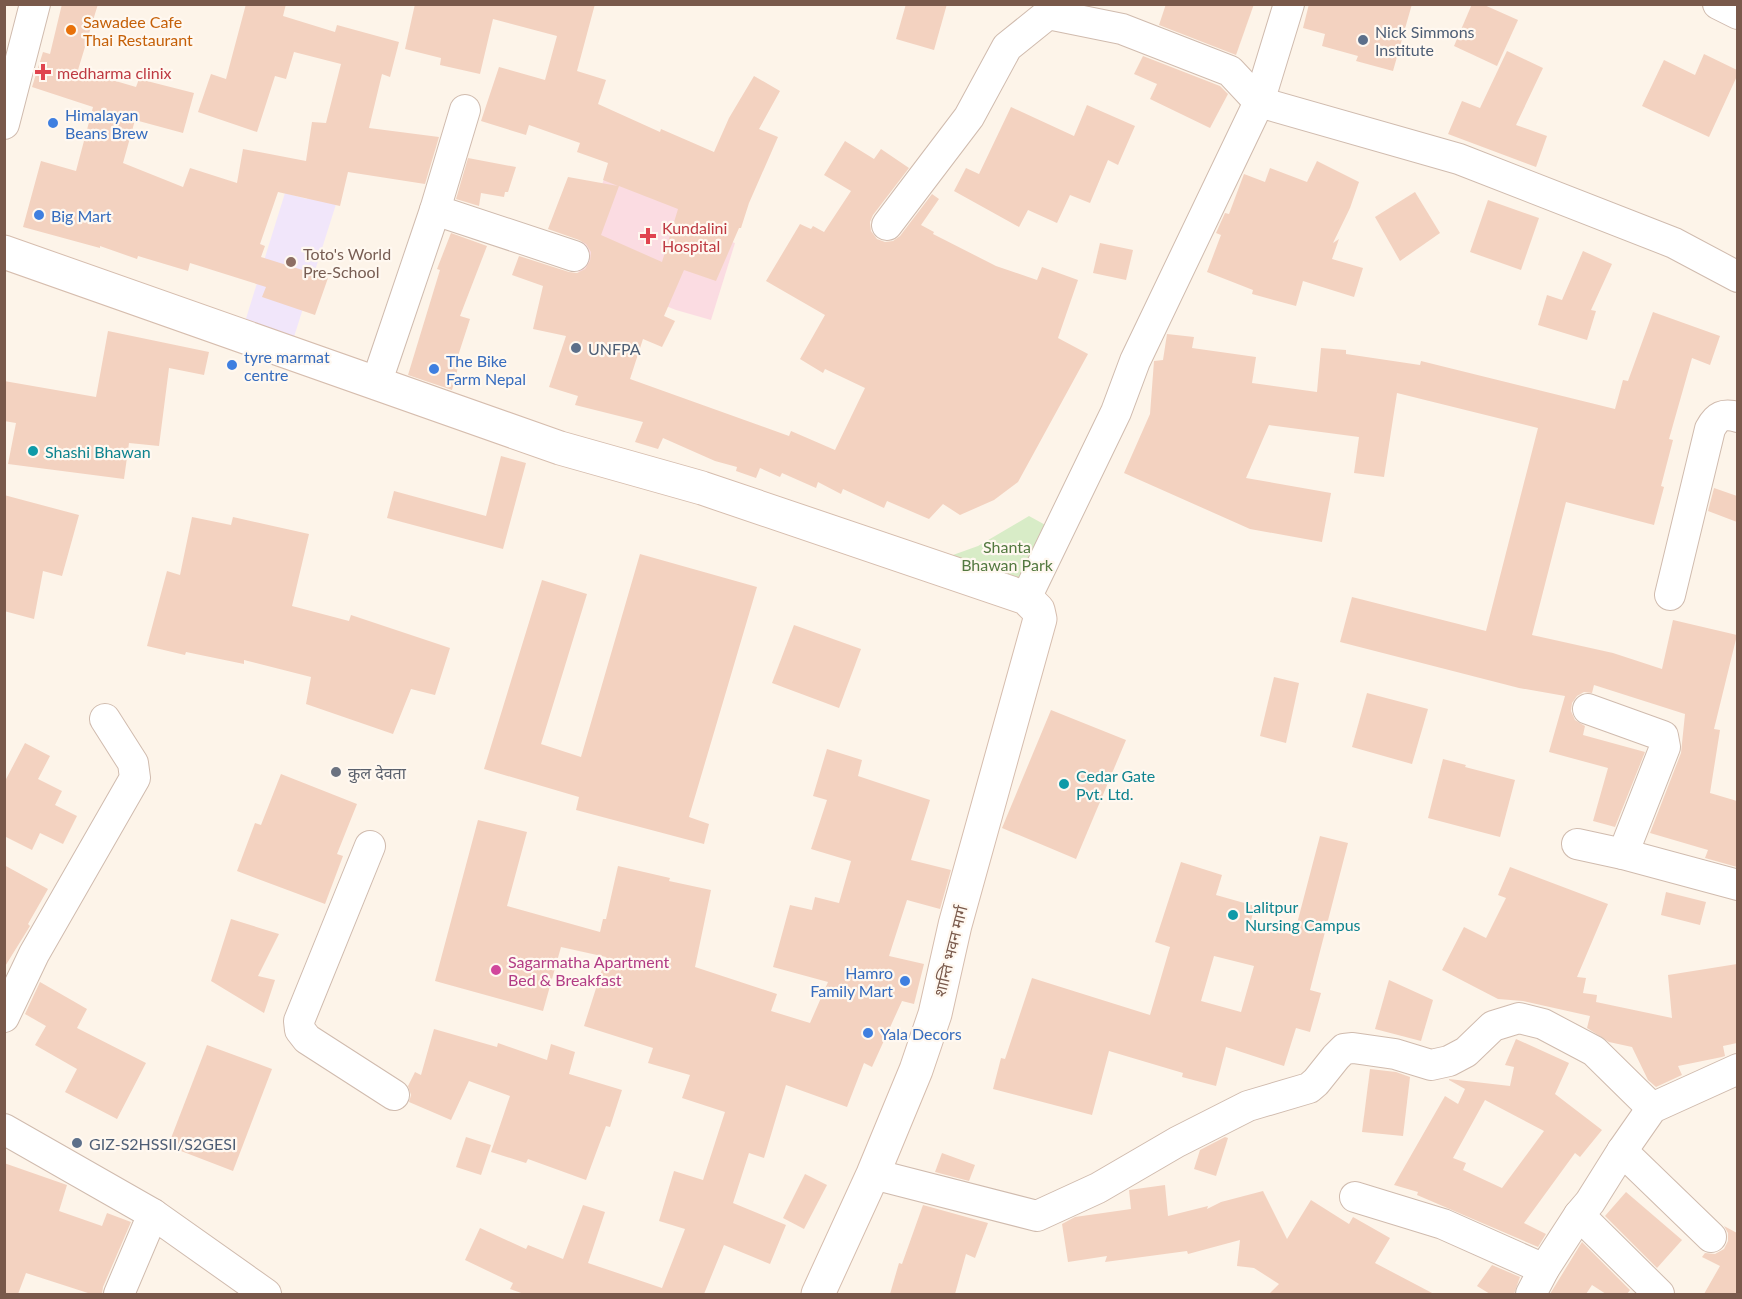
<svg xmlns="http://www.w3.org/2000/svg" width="1742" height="1299" font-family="Lato,'Noto Sans Devanagari',sans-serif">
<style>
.education{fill:#f1e6fa}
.medical{fill:#fbdce2}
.green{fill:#d8ecc7}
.building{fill:#f3d2c0;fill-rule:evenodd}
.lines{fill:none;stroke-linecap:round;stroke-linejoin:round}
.street-casing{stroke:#d0bbae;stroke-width:32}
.secondary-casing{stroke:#d6bdae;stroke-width:35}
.street{stroke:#fff;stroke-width:30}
.secondary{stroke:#fff;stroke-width:33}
.food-dot{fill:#e8710a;stroke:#fff8f0;stroke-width:2}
.service-dot{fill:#5c6f8a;stroke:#fff8f0;stroke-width:2}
.health-dot{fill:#e0444e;stroke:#fff8f0;stroke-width:2}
.shop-dot{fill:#3f7fe0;stroke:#fff8f0;stroke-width:2}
.education-dot{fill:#8d6e63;stroke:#fff8f0;stroke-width:2}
.culture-dot{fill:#0f9aa8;stroke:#fff8f0;stroke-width:2}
.worship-dot{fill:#6b7280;stroke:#fff8f0;stroke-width:2}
.hotel-dot{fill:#d1479c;stroke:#fff8f0;stroke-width:2}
.labels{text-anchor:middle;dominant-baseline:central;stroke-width:4.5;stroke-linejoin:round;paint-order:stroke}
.food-label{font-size:16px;fill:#c56008;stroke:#fff8f0;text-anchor:start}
.service-label{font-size:16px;fill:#4e5e75;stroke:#fff8f0;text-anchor:start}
.health-label{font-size:16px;fill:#be3a42;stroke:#fff8f0;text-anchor:start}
.shop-label{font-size:16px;fill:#366cbe;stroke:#fff8f0;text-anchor:start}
.education-label{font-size:16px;fill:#785e54;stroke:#fff8f0;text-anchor:start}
.culture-label{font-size:16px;fill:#0d838f;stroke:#fff8f0;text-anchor:start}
.park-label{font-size:16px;fill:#537940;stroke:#fff8f0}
.worship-label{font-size:16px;fill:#5b616d;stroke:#fff8f0;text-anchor:start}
.street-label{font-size:16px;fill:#79594b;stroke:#fff8f0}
.hotel-label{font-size:16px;fill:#b23c85;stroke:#fff8f0;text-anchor:start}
</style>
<rect width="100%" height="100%" fill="#fdf4e9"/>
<polygon class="education" points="317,170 344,179 293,340 244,325 285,193 307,199"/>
<polygon class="medical" points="609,165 698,196 688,228 735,243 711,320 676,310 572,269"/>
<polygon class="green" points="1029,516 1049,527 1018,582 939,560 978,546"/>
<g class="building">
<polygon points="62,4 98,4 78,70 136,87 139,79 194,93 183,133 135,120 123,163 183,187 190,168 237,183 243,149 306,161 312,122 326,123 341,64 294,52 286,79 275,76 257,132 198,112 211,74 226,79 246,4 286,4 283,16 335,32 337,25 399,42 390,77 382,74 369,128 439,137 425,184 348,172 340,206 278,192 260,244 265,246 261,257 328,278 315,315 262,297 266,287 190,263 188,271 138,256 137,259 100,246 100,248 23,227 41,161 76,171 93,107 32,87 43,52 50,54"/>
<path d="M415 4H595L577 71 606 80 598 104 660 132 661 129 714 152 729 118 754 76 780 91 759 129 778 137 749 203 741 228H739L716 281 684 270 664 316 675 321 662 347 643 339 630 379 789 436 791 431 835 450 865 388 825 369 823 373 800 359 825 315 766 281 800 224 811 229 813 226 824 232 851 191 824 175 845 141 874 159 881 149 909 168 873 215 870 222 871 231 877 239 885 242 893 241 900 236 932 194 939 199 921 225 934 232 933 234 996 266 1037 280 1042 267 1078 280 1058 338 1088 354 1018 482 994 500 960 515 943 504 929 519 887 501 884 508 843 489 841 494 818 482 816 488 782 473 780 477 760 468 756 478 736 471 737 467 715 461 663 438 658 449 635 442 643 422 575 405 578 396 549 387 566 336 533 329 543 286 512 275 519 256 569 272 577 273 585 269 590 261 591 252 586 244 579 240 548 229 568 177 618 186 603 180 608 163 577 152 580 143 529 125 526 135 481 121 499 67 545 80 557 36 493 19 480 74 440 65 441 58 405 49ZM619 186 678 209 662 262 601 235Z"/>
<polygon points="906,4 947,4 934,50 896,39"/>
<polygon points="1166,4 1254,4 1236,55 1159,25"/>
<polygon points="1309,4 1412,4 1393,71 1356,61 1358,56 1322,46 1325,34 1303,28"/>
<polygon points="1472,4 1482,4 1518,20 1497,66 1454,46"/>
<polygon points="1507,51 1543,68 1516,125 1547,136 1536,167 1448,134 1462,101 1480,108"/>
<polygon points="1704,54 1737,70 1737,76 1709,137 1642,106 1664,60 1695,75"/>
<polygon points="1143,56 1220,86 1228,94 1210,128 1150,99 1157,84 1134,74"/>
<polygon points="1087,105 1135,126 1118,165 1108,160 1090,203 1070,195 1057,223 1028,210 1019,227 954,191 966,168 979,174 1011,107 1074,136"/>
<polygon points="468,158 516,167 508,192 505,192 504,197 481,193 479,206 456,199"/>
<polygon points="1317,161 1359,182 1350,208 1333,243 1339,239 1332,259 1363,268 1354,297 1303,281 1296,306 1252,294 1253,290 1207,272 1221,235 1216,233 1225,213 1229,214 1244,174 1265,182 1270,168 1307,182"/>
<polygon points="1415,192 1440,233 1400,261 1375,217"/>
<polygon points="1488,200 1539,218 1521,270 1470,252"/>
<polygon points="451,233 487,246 460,316 470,319 457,359 460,360 452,390 408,375 440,270 437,269"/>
<polygon points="1100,243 1133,250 1126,280 1093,273"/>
<polygon points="1583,251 1612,264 1591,310 1596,311 1587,340 1538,325 1547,295 1562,300"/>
<polygon points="1653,312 1720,336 1710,365 1692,358 1669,439 1673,440 1661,486 1664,487 1654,525 1566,502 1532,635 1613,653 1662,669 1673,620 1737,635 1714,729 1720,730 1710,793 1737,801 1737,867 1705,858 1708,850 1650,833 1681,753 1685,714 1594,685 1592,693 1584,692 1577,696 1572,703 1571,711 1575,720 1585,726 1583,735 1645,752 1615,827 1593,821 1608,768 1549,752 1565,696 1519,688 1340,642 1352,597 1486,631 1538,428 1397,393 1384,477 1354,473 1359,437 1269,425 1246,478 1331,493 1322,542 1250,529 1124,473 1150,414 1154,361 1163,360 1167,334 1194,337 1192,348 1256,357 1252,383 1317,392 1321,348 1346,350 1346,354 1420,365 1421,361 1615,409 1623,380 1628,381"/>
<polygon points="108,331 209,352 204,375 169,368 159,446 129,443 124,479 8,464 16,423 4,421 4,381 96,397"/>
<polygon points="501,456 526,463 503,549 387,518 394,491 486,516"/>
<polygon points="1714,488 1737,496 1737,522 1708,511"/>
<polygon points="4,495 79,515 62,576 43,571 34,619 4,611"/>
<polygon points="192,517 231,525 233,517 309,534 292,606 349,621 351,615 450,648 435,695 411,689 393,734 306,704 311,677 244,660 244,664 186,652 185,655 147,646 167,571 180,575"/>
<polygon points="640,554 757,587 689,817 709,824 704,844 576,810 579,797 484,769 542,580 587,594 541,744 581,757"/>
<polygon points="794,625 861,649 839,708 772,683"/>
<polygon points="1274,677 1299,683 1286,743 1260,736"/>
<polygon points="1367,693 1428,709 1412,764 1352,747"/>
<polygon points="1051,710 1126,740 1076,859 1002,828"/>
<polygon points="25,743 50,756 38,779 62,791 55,805 77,816 63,844 40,833 32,850 4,836 4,783"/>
<polygon points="827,749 862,760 858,776 930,800 911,860 951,870 940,909 907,900 889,956 924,964 914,1004 902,1001 872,1067 864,1063 847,1107 786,1085 764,1158 749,1153 733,1203 786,1225 770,1264 724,1245 704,1294 524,1294 510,1289 513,1283 465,1260 480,1228 526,1249 528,1245 563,1259 583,1205 605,1212 588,1263 662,1288 685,1229 659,1221 674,1171 703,1180 725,1112 682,1098 690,1075 648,1063 653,1048 584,1026 606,957 561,947 543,1011 435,981 478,820 527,832 507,906 600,932 603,919 606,919 618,866 670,878 669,881 711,890 695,967 777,994 771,1011 810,1023 828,982 773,967 790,905 812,910 815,897 839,903 851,861 811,849 827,800 813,796"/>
<polygon points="1443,759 1466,765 1465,767 1515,780 1500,837 1428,818"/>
<polygon points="281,774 357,804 337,854 343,856 325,904 237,871 255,823 261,825"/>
<path d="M1320 836 1348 843 1310 990 1321 993 1310 1032 1296 1028 1284 1066 1226 1047 1216 1086 1182 1077 1183 1073 1109 1051 1092 1115 993 1089 1001 1058 1005 1059 1032 978 1150 1015 1170 947 1155 942 1181 862 1222 875 1216 895 1255 906 1250 924 1294 935ZM1214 956 1254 966 1241 1012 1201 1001Z"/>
<polygon points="4,865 48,889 28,924 30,926 4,968"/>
<polygon points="1510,867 1608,904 1577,977 1586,978 1583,993 1597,995 1596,1002 1672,1018 1668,975 1737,964 1737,1043 1723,1046 1725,1056 1722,1057 1678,1066 1682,1075 1656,1087 1648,1080 1632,1047 1609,1042 1587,1028 1590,1016 1523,1001 1498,999 1442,970 1464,927 1486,938 1506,898 1498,895"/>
<polygon points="1666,892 1706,902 1700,925 1661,915"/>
<polygon points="231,919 279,934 258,976 275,980 264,1013 211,981"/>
<polygon points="1389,980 1433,1000 1421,1041 1375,1029"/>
<polygon points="40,982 87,1009 77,1028 146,1063 117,1119 65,1092 77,1069 35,1045 46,1026 25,1014"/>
<polygon points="434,1029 497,1047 498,1043 547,1060 551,1044 575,1052 569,1074 622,1090 610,1127 606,1126 586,1180 528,1159 526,1163 491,1152 510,1096 469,1081 451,1120 409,1102 411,1095 408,1086 415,1072 421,1075"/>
<path d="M1516 1039 1569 1063 1555 1094 1602 1130 1580 1157 1575 1153 1524 1223 1546 1234 1538 1247 1417 1195 1418 1192 1394 1185 1445 1096 1458 1104 1465 1089 1449 1080V1079L1510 1086 1514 1067 1505 1065ZM1485 1100 1544 1131 1502 1188 1463 1170 1466 1163 1453 1158Z"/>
<polygon points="207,1045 272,1069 233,1171 168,1146"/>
<polygon points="1370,1069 1396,1072 1410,1077 1403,1136 1362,1132"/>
<polygon points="466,1137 491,1145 481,1175 456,1167"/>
<polygon points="1225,1137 1228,1138 1216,1176 1194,1169 1200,1150"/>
<polygon points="942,1153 975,1165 969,1181 935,1172"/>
<polygon points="4,1163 67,1185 59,1211 102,1226 107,1213 131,1222 103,1287 102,1294 91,1294 26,1273 18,1294 4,1294"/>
<polygon points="805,1174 827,1185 804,1229 783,1218"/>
<polygon points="1165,1185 1168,1216 1208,1206 1207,1209 1221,1202 1263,1191 1287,1239 1311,1200 1349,1224 1353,1217 1390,1238 1375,1263 1434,1294 1269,1294 1279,1284 1254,1268 1237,1266 1240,1240 1188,1254 1187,1251 1105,1262 1107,1256 1068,1262 1062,1224 1075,1217 1131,1209 1129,1190"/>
<polygon points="1626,1192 1682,1240 1657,1268 1605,1216"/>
<polygon points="923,1205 988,1223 975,1258 966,1254 955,1294 890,1294 899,1263 902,1264"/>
<polygon points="1724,1226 1737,1233 1737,1294 1704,1294 1720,1266 1702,1257 1705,1253 1715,1254 1724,1249 1728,1241 1728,1233"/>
<polygon points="1582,1242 1630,1290 1627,1294 1606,1294 1592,1285 1586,1294 1550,1294"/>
<polygon points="1492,1265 1520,1277 1514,1294 1490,1294 1477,1286"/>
</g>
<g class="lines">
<g class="street-casing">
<g id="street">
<polyline points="1718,4 1738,14"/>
<polyline points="4,124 35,4"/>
<polyline points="435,210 574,256"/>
<polyline points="887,225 969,117 1007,47 1048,14 1122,29 1230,71 1259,102 1459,159 1674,243 1738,277"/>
<polyline points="376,384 435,210 465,110"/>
<path d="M1670 595 1710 429C1717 416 1723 413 1738 417"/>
<polyline points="1026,598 1116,412 1135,361 1259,102 1289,4"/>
<polyline points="1588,709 1663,736 1665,747 1623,854"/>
<polyline points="1577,844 1623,854 1738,885"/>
<polyline points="370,846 299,1021 300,1030 307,1039 394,1095"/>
<polyline points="4,1017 34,954 135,778 133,763 105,719"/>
<polyline points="4,1129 153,1214 266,1294"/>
<polyline points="1622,1151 1711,1237"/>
<polyline points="873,1174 1037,1216 1098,1188 1177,1142 1248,1106 1309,1088 1316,1082 1336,1057 1344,1049 1353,1048 1395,1054 1431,1065 1449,1061 1466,1052 1493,1026 1519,1018 1543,1024 1594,1051 1652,1108"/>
<polyline points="1355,1197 1443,1224 1544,1269"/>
<polyline points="1579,1215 1659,1294"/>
<polyline points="119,1294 153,1214"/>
<polyline points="1531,1294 1544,1269 1579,1215 1590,1202 1622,1151 1652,1108 1738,1069"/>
</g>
</g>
<g class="secondary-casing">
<polyline id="secondary" points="4,252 560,448 702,488 1026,598 1038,610 1040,619 955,925 935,1014 916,1070 873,1174 818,1294"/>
</g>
<use href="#street" class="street"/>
<use href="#secondary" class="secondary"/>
</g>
<circle class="food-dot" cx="71" cy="30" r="6"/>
<g class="service-dot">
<circle cx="1363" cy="40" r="6"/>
<circle cx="576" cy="348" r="6"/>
<circle cx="77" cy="1143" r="6"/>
</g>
<g class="health-dot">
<path d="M40 63h6v6h6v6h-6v6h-6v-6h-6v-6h6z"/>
<path d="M645 227h6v6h6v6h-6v6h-6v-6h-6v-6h6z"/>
</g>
<g class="shop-dot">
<circle cx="53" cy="123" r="6"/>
<circle cx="39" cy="215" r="6"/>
<circle cx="232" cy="365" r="6"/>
<circle cx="434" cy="369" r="6"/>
<circle cx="905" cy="981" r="6"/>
<circle cx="868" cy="1033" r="6"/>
</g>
<circle class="education-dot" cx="291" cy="262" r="6"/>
<g class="culture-dot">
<circle cx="33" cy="451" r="6"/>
<circle cx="1064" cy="784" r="6"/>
<circle cx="1233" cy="915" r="6"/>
</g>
<circle class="worship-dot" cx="336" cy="772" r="6"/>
<circle class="hotel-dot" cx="496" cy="970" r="6"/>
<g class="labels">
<g class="food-label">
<text x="83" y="21">Sawadee Cafe<tspan x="83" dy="18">Thai Restaurant</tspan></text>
</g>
<g class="service-label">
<text x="1375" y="31">Nick Simmons<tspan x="1375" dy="18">Institute</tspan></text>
<text x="588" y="348">UNFPA</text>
<text x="89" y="1143">GIZ-S2HSSII/S2GESI</text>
</g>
<g class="health-label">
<text x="57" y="72">medharma clinix</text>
<text x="662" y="227">Kundalini<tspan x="662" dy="18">Hospital</tspan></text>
</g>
<g class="shop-label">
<text x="65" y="114">Himalayan<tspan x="65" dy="18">Beans Brew</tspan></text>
<text x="51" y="215">Big Mart</text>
<text x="244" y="356">tyre marmat<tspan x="244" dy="18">centre</tspan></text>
<text x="446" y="360">The Bike<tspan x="446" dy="18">Farm Nepal</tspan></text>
<text x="893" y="972" text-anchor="end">Hamro<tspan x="893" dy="18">Family Mart</tspan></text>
<text x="880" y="1033">Yala Decors</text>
</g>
<g class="education-label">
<text x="303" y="253">Toto's World<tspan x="303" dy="18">Pre-School</tspan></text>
</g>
<g class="culture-label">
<text x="45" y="451">Shashi Bhawan</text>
<text x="1076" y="775">Cedar Gate<tspan x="1076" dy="18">Pvt. Ltd.</tspan></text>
<text x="1245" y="906">Lalitpur<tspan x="1245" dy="18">Nursing Campus</tspan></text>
</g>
<g class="park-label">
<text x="1007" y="546">Shanta<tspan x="1007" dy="18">Bhawan Park</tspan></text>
</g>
<g class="worship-label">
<text x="348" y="772">कुल देवता</text>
</g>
<g class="street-label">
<text transform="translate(950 951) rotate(-76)">शान्ति भवन मार्ग</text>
</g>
<g class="hotel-label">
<text x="508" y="961">Sagarmatha Apartment<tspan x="508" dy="18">Bed &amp; Breakfast</tspan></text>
</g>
</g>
<rect width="1742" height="1299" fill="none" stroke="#79594b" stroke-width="12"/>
</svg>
